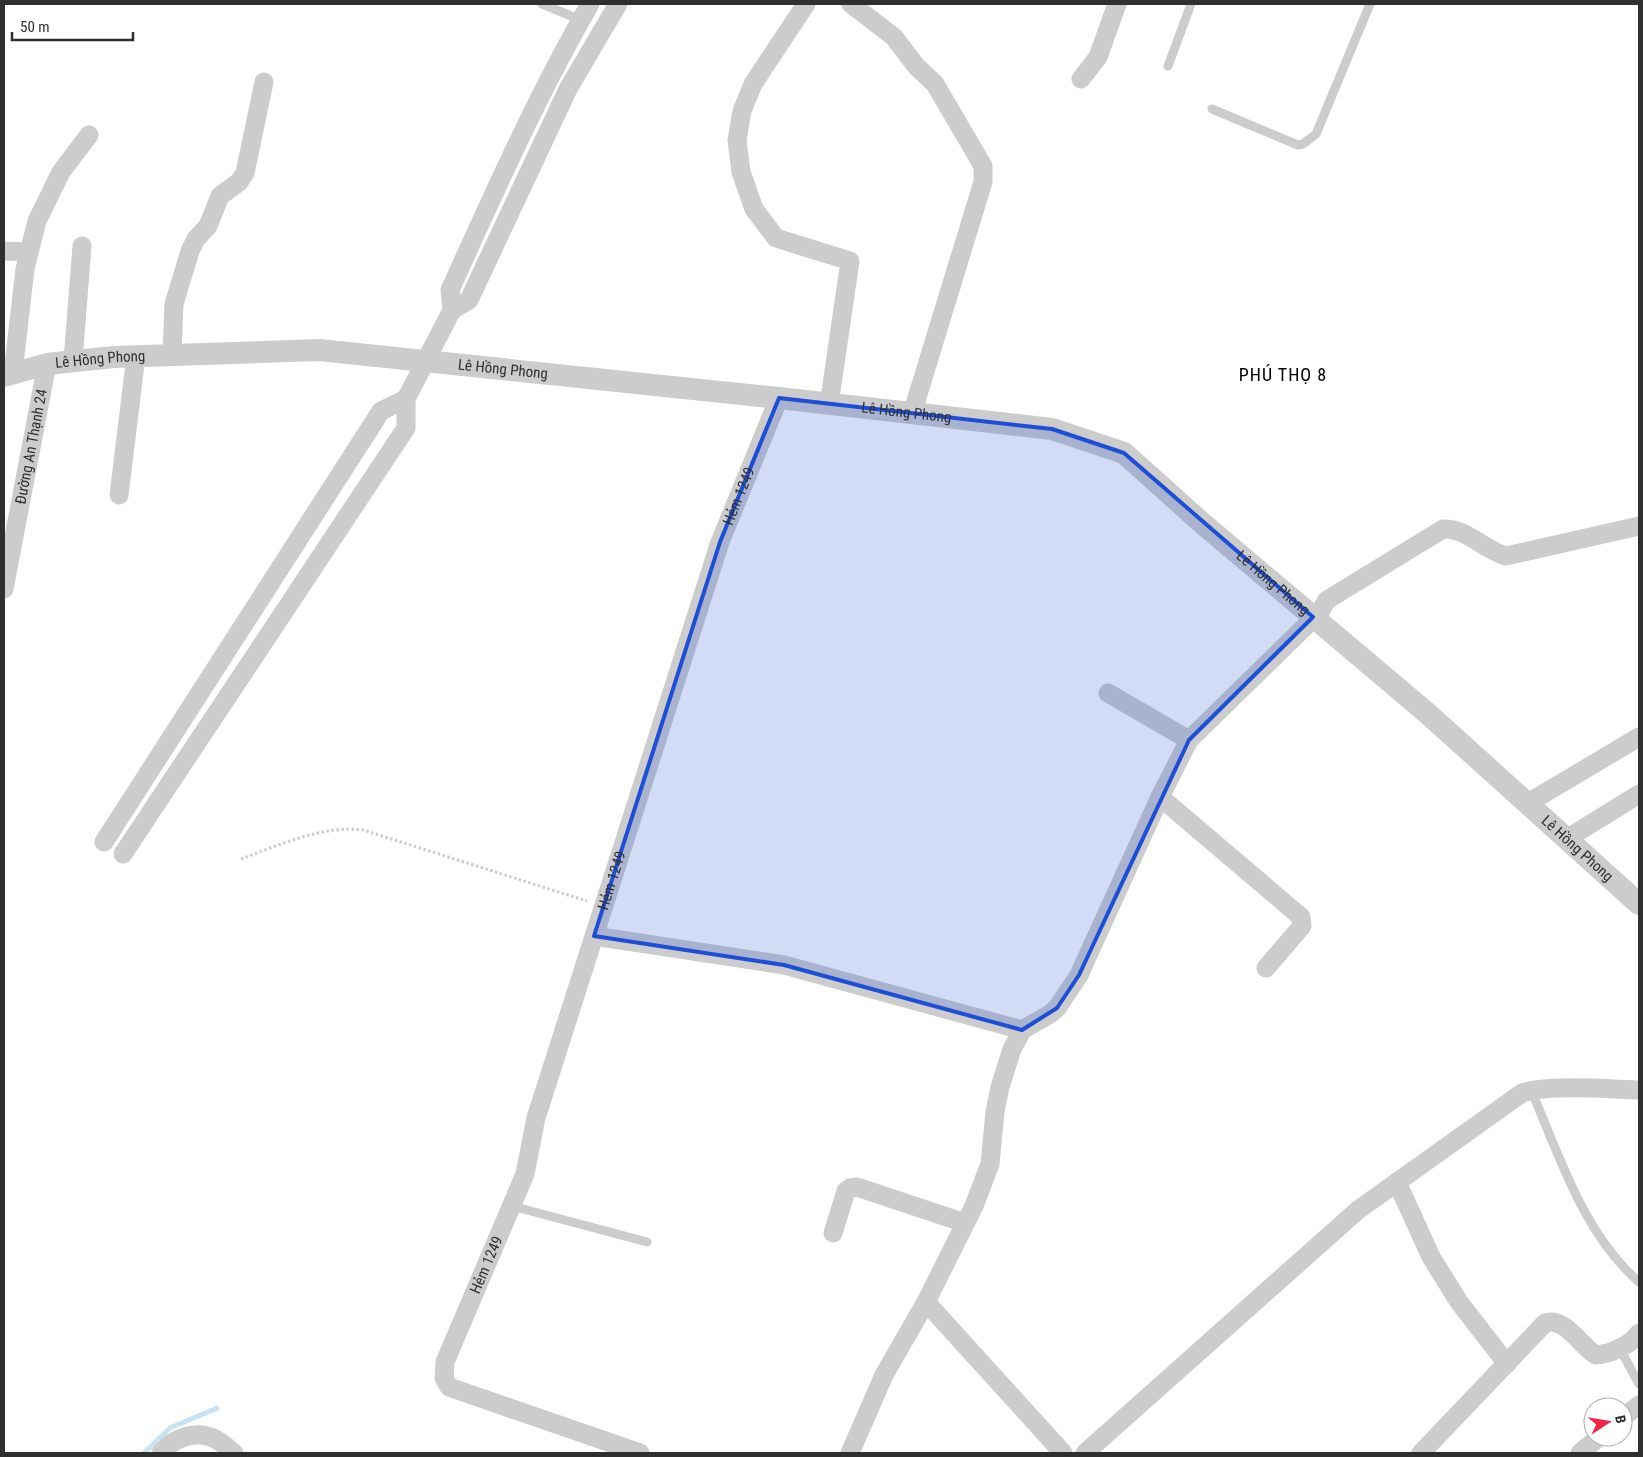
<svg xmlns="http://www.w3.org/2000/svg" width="1643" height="1457" font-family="'Roboto Condensed',sans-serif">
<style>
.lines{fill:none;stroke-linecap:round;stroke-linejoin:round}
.stream{stroke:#c7e3ef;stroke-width:5}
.path{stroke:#ccc;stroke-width:3;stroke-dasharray:2.5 2.5;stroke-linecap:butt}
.service{stroke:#ccc;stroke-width:9}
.minor{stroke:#ccc;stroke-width:19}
.tertiary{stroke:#ccc;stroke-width:22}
.marked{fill:#1d4ed8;fill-opacity:0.2;stroke:#1d4ed8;stroke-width:4;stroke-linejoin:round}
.labels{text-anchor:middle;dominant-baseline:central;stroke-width:5;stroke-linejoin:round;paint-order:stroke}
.street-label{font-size:15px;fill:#2f2f2f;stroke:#fff}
.quarter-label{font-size:18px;letter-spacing:1px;fill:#000;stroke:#fff}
</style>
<rect width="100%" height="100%" fill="#fff"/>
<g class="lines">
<polyline class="stream" points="144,1453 170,1428 217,1408"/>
<path class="path" d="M241 859C279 845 323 825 363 830L587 901"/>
<g class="service">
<polyline points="542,4 581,20"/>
<polyline points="1168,66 1191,4"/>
<polyline points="1212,109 1298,145 1303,144 1316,134 1370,4"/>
<path d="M1531 1090C1560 1157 1583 1233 1639 1282"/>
<polyline points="512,1206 647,1242"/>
<polyline points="1619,1347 1639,1384"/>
</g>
<g class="minor">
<path d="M590 4C537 96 494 193 450 290L452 310 469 300 568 89 618 4"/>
<polyline points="806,4 753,84 742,111 737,140 741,172 754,209 776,238 850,261 829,405"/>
<polyline points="851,4 894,37 916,66 935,84 983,166 983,182 912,414"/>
<polyline points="1081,79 1098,57 1117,4"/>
<polyline points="4,251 29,252"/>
<polyline points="172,354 174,304 190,251 196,239 208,226 220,196 239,182 245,173 264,82"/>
<polyline points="73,361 82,246"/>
<polyline points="13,373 25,269 37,221 61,172 89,135"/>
<polyline points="119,495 136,356"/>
<path id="s1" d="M4 589 47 364"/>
<polyline points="1108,693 1189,740"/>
<polyline points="1160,797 1301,917 1302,926 1266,968"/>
<polyline points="1528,803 1639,737"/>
<polyline points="1568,838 1639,794"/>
<polyline points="104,842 381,411 406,399"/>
<polyline points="123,854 406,428 406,399 452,310"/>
<polyline points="594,936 784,965 1022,1030"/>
<polyline points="1397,1182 1431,1257 1459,1302 1507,1364"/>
<polyline points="833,1233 846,1191 850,1188 857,1187 965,1223"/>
<polyline points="926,1302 1063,1453"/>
<polyline points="1623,1417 1639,1405"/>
<path d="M161 1453C173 1438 197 1429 215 1439 222 1442 228 1448 234 1453"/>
<path id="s2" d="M640 1453 449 1387 444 1378 445 1362 525 1174 536 1118 720 542 779 398"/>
<path d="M850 1453 884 1375 926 1302 974 1206 990 1164 995 1112 1000 1087 1012 1049 1019 1036 1022 1030 1050 1014 1057 1008 1079 975 1160 797 1189 740 1320 612 1327 600 1443 529C1467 528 1484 550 1506 556L1639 526"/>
<path d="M1085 1453 1358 1210 1522 1093C1551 1084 1608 1089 1639 1090"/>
<path d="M1421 1453 1545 1323C1565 1316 1581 1347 1596 1355 1610 1354 1631 1345 1639 1333"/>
<polyline points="1580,1453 1599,1437"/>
</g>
<path class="tertiary" id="s3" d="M4 376 47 364 114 357 319 350 779 398 1052 429 1124 453 1202 523 1427 713 1639 904"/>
</g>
<path class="marked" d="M779 398 1052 429 1124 453 1313 617 1189 740 1079 975 1057 1008 1022 1030 784 965 594 936 720 542Z"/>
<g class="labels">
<g class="street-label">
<text stroke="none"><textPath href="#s3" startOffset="98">Lê Hồng Phong</textPath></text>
<text stroke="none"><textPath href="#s3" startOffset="502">Lê Hồng Phong</textPath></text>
<text stroke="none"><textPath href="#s3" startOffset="908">Lê Hồng Phong</textPath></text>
<text stroke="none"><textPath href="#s1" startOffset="145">Đường An Thạnh 24</textPath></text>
<text stroke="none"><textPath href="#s2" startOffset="1144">Hẻm 1249</textPath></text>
<text stroke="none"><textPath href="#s3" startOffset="1328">Lê Hồng Phong</textPath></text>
<text stroke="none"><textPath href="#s3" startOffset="1732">Lê Hồng Phong</textPath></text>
<text stroke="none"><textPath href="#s2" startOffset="739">Hẻm 1249</textPath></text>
<text stroke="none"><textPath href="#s2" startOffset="334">Hẻm 1249</textPath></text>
</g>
<g class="quarter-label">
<text x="1283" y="374">PHÚ THỌ 8</text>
</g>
</g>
<rect width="1643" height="1457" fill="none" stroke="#2f2f2f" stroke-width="10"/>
<g transform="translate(1608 1422) rotate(78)"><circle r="24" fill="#ffffff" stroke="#acacac"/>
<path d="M0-4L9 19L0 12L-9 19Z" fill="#f22548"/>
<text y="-8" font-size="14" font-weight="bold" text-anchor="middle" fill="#2f2f2f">B</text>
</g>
<path d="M12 32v8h121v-8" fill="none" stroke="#2f2f2f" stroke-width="2.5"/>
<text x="20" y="32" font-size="15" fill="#2f2f2f" stroke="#ffffff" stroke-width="4" paint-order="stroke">50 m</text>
</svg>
